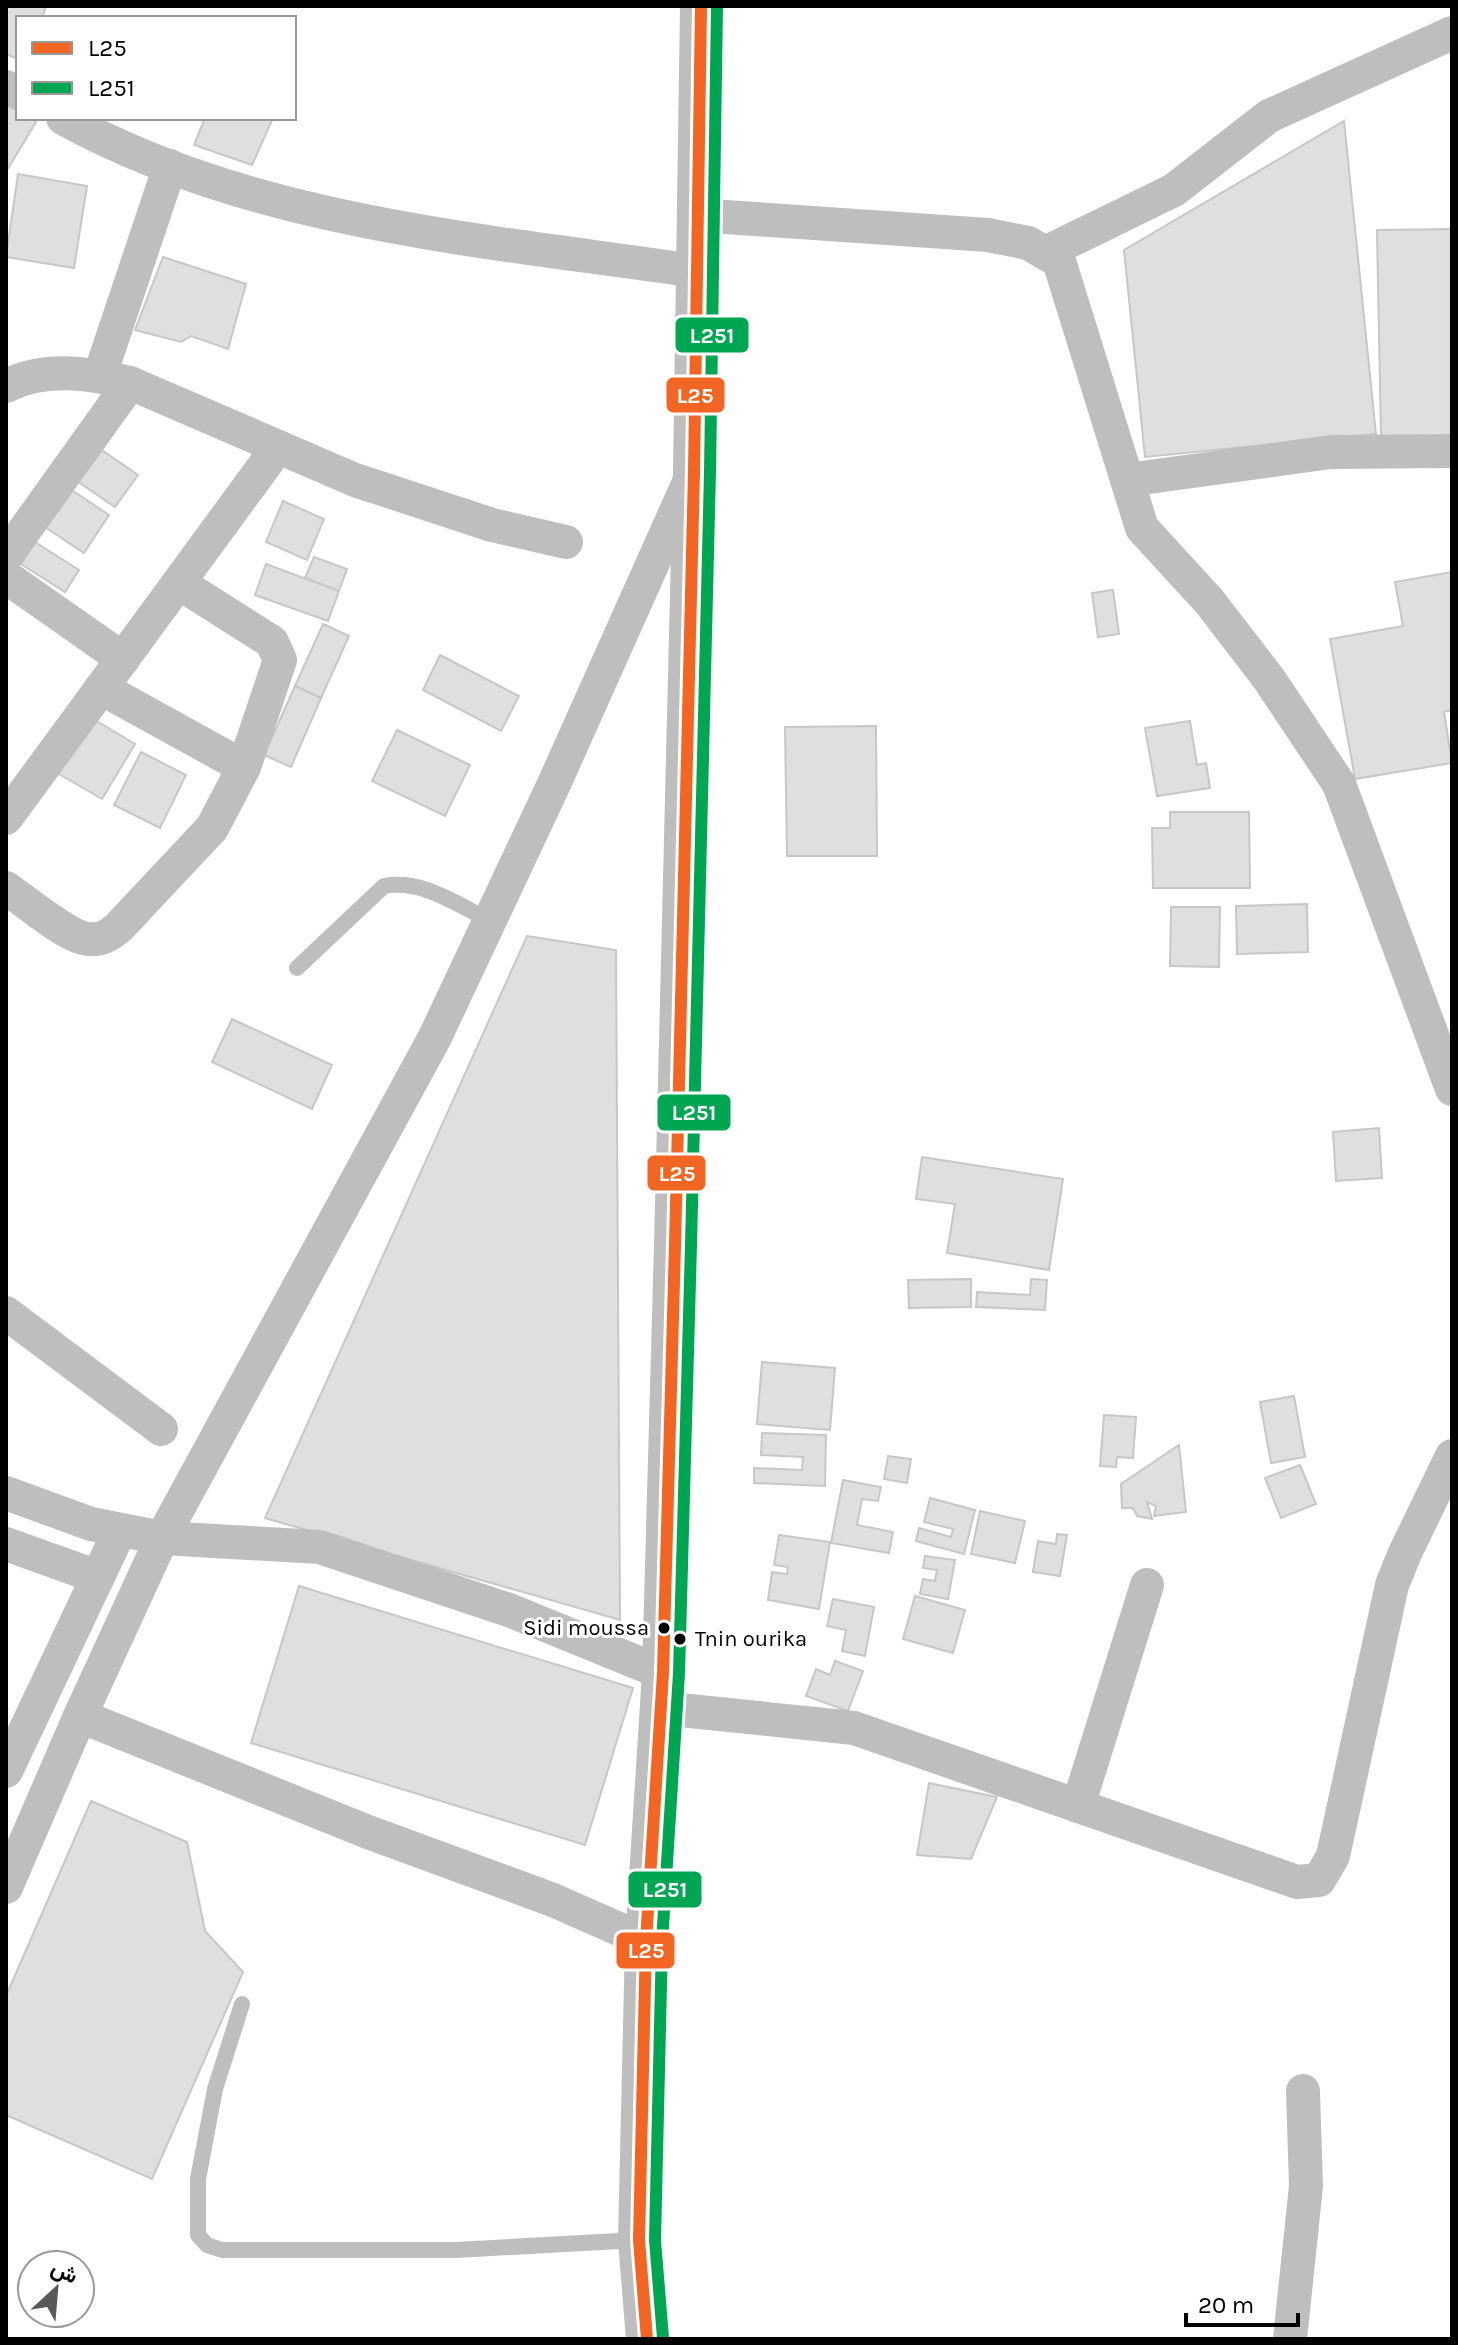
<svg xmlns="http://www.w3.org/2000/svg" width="1458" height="2345" font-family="Karla,Vazirmatn,sans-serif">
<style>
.building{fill:#dfdfdf;stroke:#c7c7c7;stroke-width:2}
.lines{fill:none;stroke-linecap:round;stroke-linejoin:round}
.service{stroke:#bebebe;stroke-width:16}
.minor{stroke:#bebebe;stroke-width:34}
.tertiary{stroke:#bebebe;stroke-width:42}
.bus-1-casing{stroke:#fff;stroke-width:18}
.bus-2-casing{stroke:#fff;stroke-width:18}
.bus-1{stroke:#f26522;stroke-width:12}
.bus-2{stroke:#00a651;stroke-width:12}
.bus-dot{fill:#000;stroke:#fff;stroke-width:3}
.labels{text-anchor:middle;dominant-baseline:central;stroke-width:6;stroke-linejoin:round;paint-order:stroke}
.bus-label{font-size:22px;fill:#000;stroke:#fff;text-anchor:end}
.line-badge{stroke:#fff;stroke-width:3}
.badge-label{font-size:22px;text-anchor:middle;font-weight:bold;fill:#fff}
</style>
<rect width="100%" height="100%" fill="#fff"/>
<g class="building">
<polygon points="6,6 46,6 42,18 18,18 18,59 6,54"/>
<polygon points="6,104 18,111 18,118 29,118 36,122 6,172"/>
<polygon points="205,118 273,118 252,165 194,145"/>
<polygon points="1344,121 1376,434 1145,457 1124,250"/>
<polygon points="18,174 87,186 74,268 6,257"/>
<polygon points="1452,229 1452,436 1381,437 1377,230"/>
<polygon points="163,257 246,284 228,349 191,336 181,342 135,330"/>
<polygon points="96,446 138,475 115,507 74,479"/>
<polygon points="67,487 109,515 84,553 42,525"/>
<polygon points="283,501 324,519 307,560 266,542"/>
<polygon points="35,542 79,570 65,592 21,564"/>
<polygon points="314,557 347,569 339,591 305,578"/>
<polygon points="266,564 339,591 328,621 255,595"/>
<polygon points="1452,572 1452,710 1444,712 1452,763 1355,779 1330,639 1403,626 1395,582"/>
<polygon points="1113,590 1119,634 1098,637 1092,593"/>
<polygon points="323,624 349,636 321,698 295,686"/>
<polygon points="440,655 519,696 501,731 423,690"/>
<polygon points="295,686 321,698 291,767 264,755"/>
<polygon points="90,717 135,744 102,799 57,773"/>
<polygon points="1190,721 1197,765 1206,763 1210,788 1157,796 1145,728"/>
<polygon points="876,726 877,856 787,856 785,727"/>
<polygon points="397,730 470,765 445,816 372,781"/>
<polygon points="141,752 186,775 160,828 114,805"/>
<polygon points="1170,812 1249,812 1250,888 1153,888 1152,828 1170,828"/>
<polygon points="1307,904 1308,952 1237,954 1236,906"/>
<polygon points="1171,907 1220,907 1219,967 1170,966"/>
<polygon points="527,936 616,950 620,1620 265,1518"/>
<polygon points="232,1019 332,1065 312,1109 212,1062"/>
<polygon points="1379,1128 1382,1178 1336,1181 1333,1132"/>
<polygon points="922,1157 1063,1179 1049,1270 947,1253 955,1204 916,1199"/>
<polygon points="971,1279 971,1307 909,1308 908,1280"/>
<polygon points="1031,1279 1047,1280 1045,1310 976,1307 977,1292 1030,1295"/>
<polygon points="762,1362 835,1368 830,1430 757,1424"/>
<polygon points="1294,1396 1305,1457 1271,1463 1260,1402"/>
<polygon points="1104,1415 1136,1417 1133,1458 1117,1457 1116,1467 1100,1466"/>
<polygon points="762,1433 826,1435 825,1486 754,1483 754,1468 802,1470 803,1457 761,1455"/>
<polygon points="1179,1445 1186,1512 1154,1516 1156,1506 1147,1502 1152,1519 1137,1516 1133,1508 1122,1508 1121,1484"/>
<polygon points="888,1456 911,1459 907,1483 884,1479"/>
<polygon points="1300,1465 1316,1504 1281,1518 1265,1478"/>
<polygon points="843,1480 881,1487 878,1501 862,1499 857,1525 893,1532 889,1553 831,1543"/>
<polygon points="930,1498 975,1510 964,1554 916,1541 919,1528 951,1537 953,1529 924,1522"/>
<polygon points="980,1511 1025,1521 1015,1563 971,1554"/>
<polygon points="1057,1534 1067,1535 1060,1576 1033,1572 1038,1541 1056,1544"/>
<polygon points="779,1535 830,1542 819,1609 768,1600 772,1572 787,1574 788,1567 774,1565"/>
<polygon points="925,1556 955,1560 948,1599 920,1594 923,1579 935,1581 937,1570 923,1568"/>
<polygon points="299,1586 633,1688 585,1845 251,1743"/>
<polygon points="915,1596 965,1610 953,1653 903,1639"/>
<polygon points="833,1599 874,1607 865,1656 842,1651 846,1630 827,1626"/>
<polygon points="835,1661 863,1671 848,1711 806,1696 816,1669 830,1675"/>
<polygon points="929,1783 997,1797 971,1859 917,1855"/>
<polygon points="91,1801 187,1842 205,1931 243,1972 152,2179 6,2115 6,1996"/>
</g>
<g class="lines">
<g class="service">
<path d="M297 968 384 886C422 879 456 904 489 920"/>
<polyline points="242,2004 215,2089 198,2179 198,2235 207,2245 222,2250 456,2250 637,2240"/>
</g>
<g class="minor">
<polyline points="6,87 18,93"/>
<path d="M63 118C253 223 484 240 695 271"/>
<polyline points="697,215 988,235 1028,243 1059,261 1142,528 1209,601 1269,679 1339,784 1452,1089"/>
<polyline points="1045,253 1174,190 1269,116 1452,33"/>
<polyline points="100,375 170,166"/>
<path d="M6 386C44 366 90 373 130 383L355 480 492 525 566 542"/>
<polyline points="1127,480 1331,452 1452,451"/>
<polyline points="6,556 130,383"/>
<polyline points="6,577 123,659"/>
<polyline points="101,688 244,767"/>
<polyline points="6,818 278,447"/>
<path d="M6 888C25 901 63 933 83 938 97 942 108 937 119 927L212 828 244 767 280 660 272 642 179 583"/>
<polyline points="6,1313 161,1429"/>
<polyline points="6,1493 91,1524 162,1538 320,1547 509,1610 663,1673"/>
<polyline points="6,1544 98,1577"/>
<polyline points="661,1708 854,1728 1297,1882 1319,1880 1333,1856 1392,1585 1405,1553 1452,1456"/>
<polyline points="80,1716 368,1832 553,1900 646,1941"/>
<polyline points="6,1771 120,1530"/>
<polyline points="1078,1806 1147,1585"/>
<polyline points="6,1887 80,1716 162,1538 435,1037 554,784 690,480"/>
<polyline points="1290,2339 1306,2186 1303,2091"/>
</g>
<polyline class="tertiary" points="647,2339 639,2240 646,1941 663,1673 675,1245 694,472 701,6"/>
<g class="bus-1-casing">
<polyline id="bus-1" points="647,2339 639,2240 646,1941 663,1673 675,1245 694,472 701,6"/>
</g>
<g class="bus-2-casing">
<polyline id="bus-2" points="663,2338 655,2240 662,1942 679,1673 691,1245 710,472 717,6"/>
</g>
<use href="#bus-1" class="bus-1"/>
<use href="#bus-2" class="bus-2"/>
</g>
<g class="bus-dot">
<circle cx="664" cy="1628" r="7"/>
<circle cx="680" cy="1639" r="7"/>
</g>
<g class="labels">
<g class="bus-label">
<text x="649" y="1628">Sidi moussa</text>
<text x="695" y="1639" text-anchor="start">Tnin ourika</text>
</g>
</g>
<g class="line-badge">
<rect x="674" y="316" width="76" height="38" rx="8" fill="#00a651"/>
<rect x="665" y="376" width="61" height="38" rx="8" fill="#f26522"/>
<rect x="656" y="1093" width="76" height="39" rx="8" fill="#00a651"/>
<rect x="646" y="1154" width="61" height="38" rx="8" fill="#f26522"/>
<rect x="627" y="1870" width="76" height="39" rx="8" fill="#00a651"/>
<rect x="615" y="1931" width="61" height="39" rx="8" fill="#f26522"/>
</g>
<g class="badge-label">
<text x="712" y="343">L251</text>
<text x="695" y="403">L25</text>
<text x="694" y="1120">L251</text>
<text x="677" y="1181">L25</text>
<text x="665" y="1897">L251</text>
<text x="646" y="1958">L25</text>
</g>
<rect width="1458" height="2345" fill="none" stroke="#000000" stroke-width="16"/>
<rect x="16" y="16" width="280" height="104" fill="#ffffff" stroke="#999999" stroke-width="2"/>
<rect x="32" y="42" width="40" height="12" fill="#f26522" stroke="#999999" stroke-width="2"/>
<text x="88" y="56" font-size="24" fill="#000000">L25</text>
<rect x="32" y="82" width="40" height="12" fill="#00a651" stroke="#999999" stroke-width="2"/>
<text x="88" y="96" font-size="24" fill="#000000">L251</text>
<g transform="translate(56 2289) rotate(26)"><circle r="38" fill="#ffffff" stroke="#999999" stroke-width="2"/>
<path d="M0-6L14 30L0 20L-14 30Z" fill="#595959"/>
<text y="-12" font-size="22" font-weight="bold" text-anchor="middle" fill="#000000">ش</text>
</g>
<path d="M1186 2313v12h112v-12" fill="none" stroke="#000000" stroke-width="4"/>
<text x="1198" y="2313" font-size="24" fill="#000000" stroke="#ffffff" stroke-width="6" paint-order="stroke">20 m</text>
</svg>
